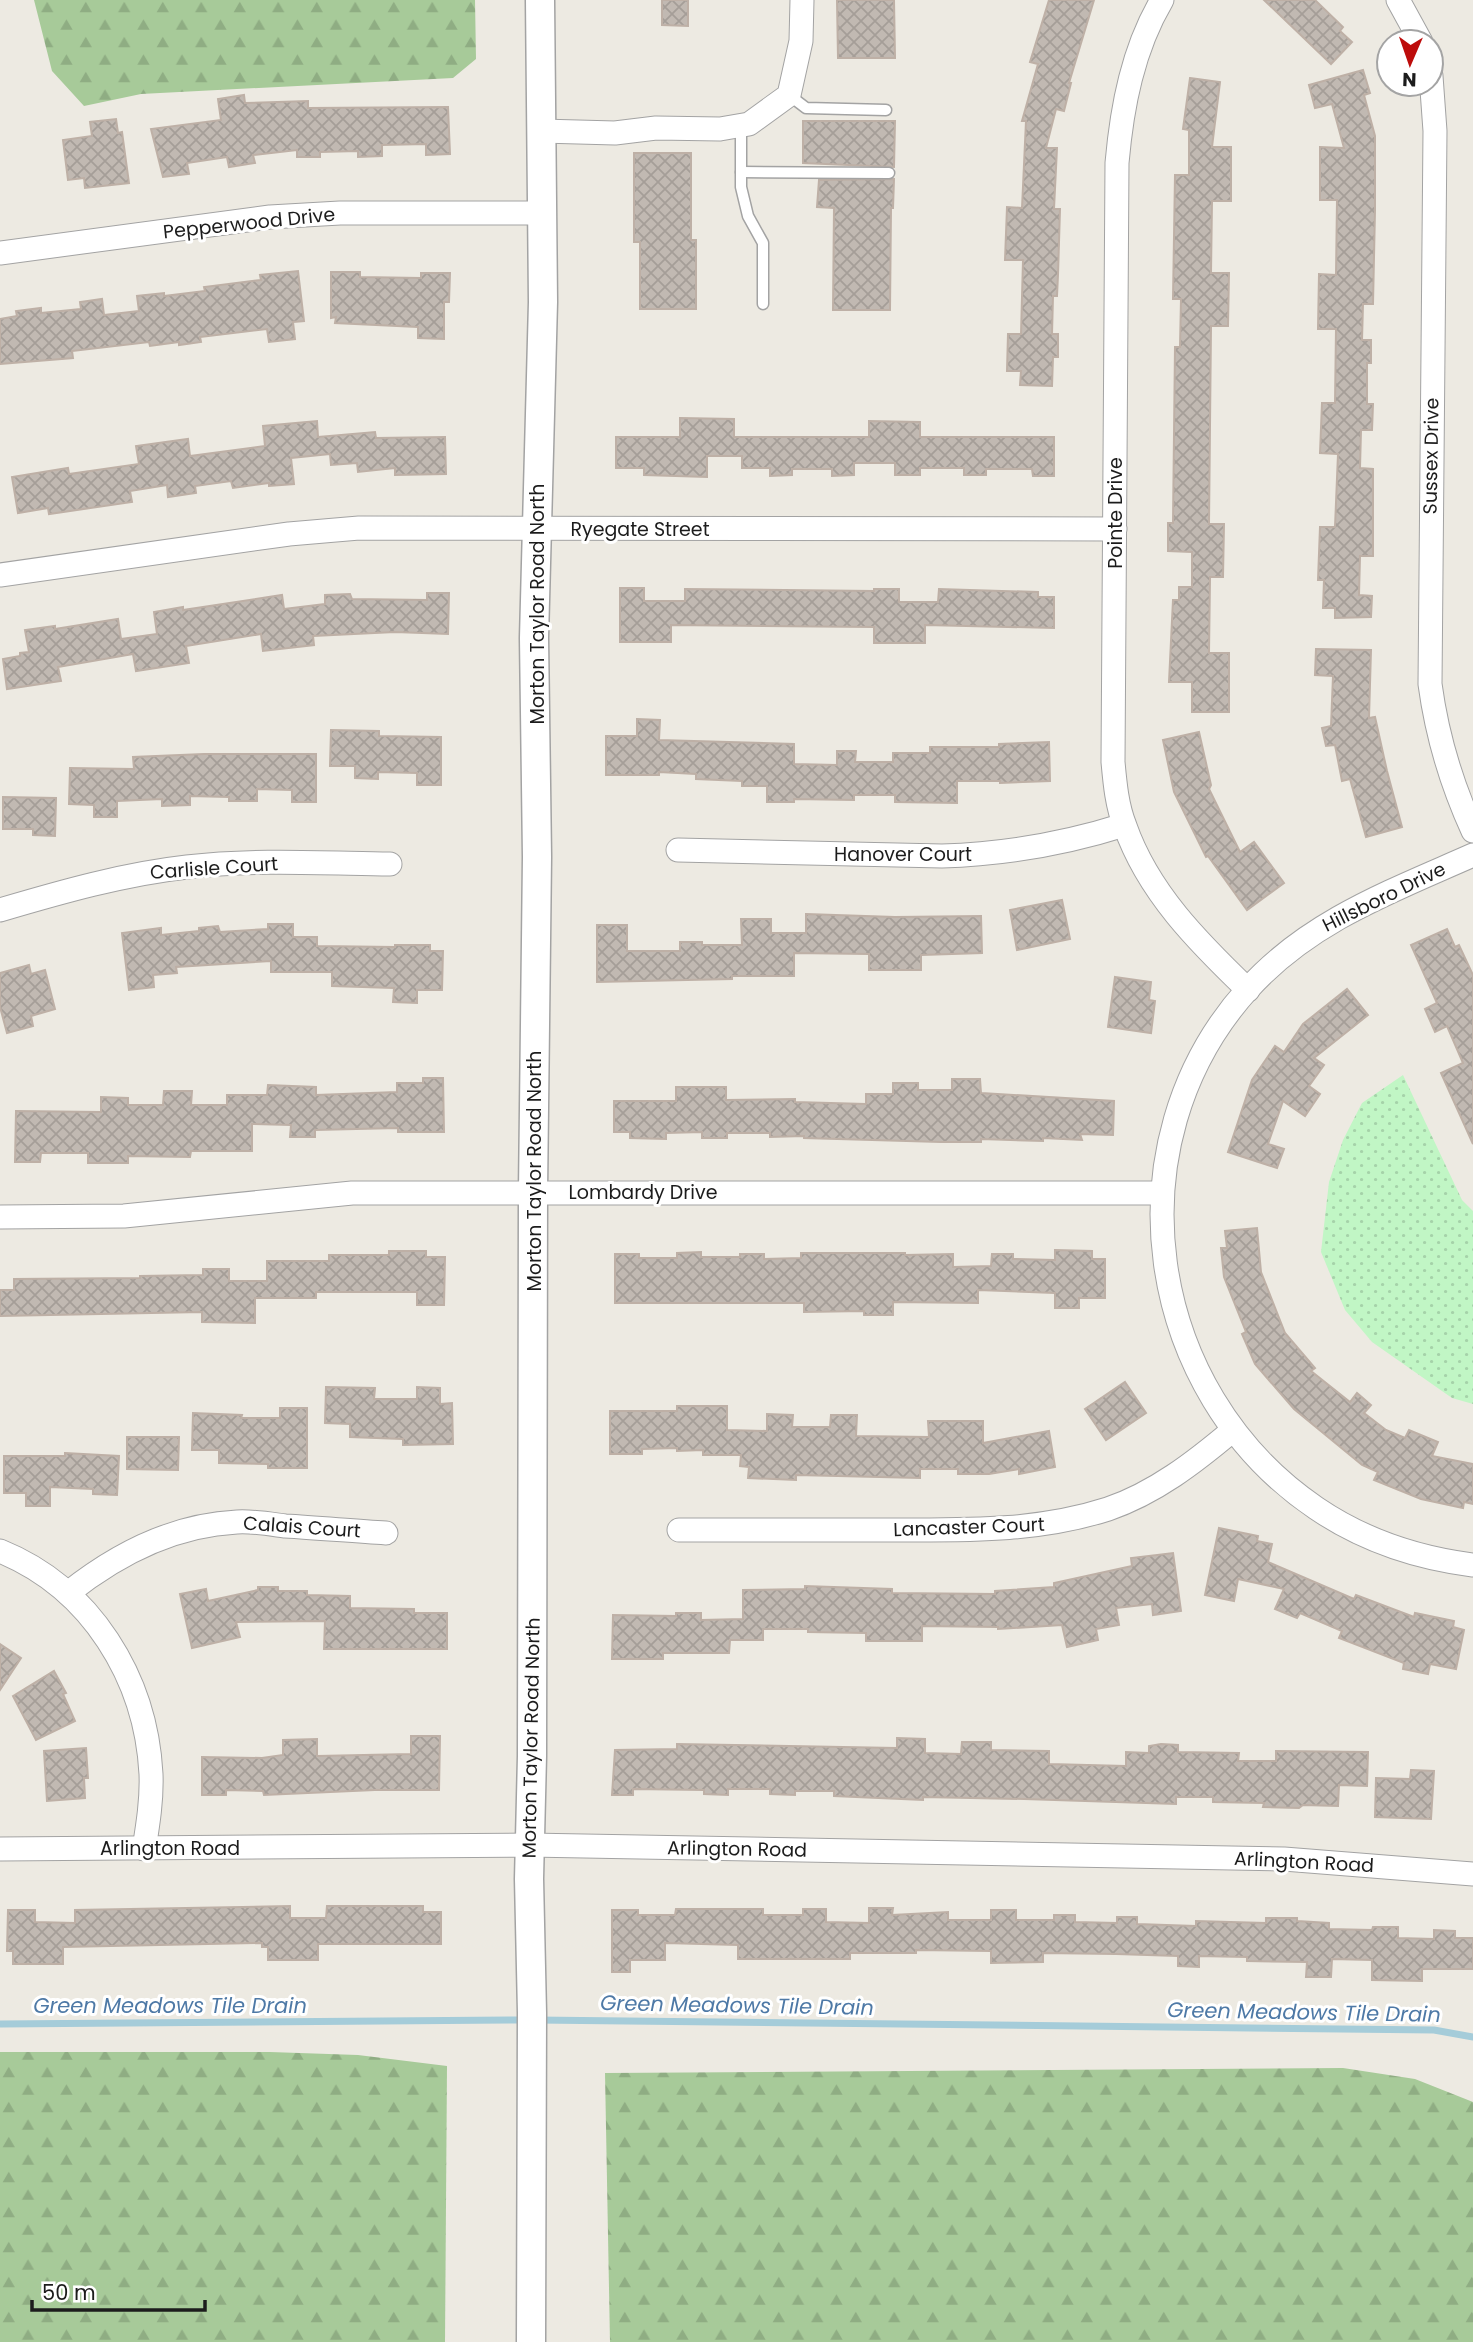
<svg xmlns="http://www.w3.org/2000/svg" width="1473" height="2342" font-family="Poppins,sans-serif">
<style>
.forest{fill:url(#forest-firs)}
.park{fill:url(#park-dots)}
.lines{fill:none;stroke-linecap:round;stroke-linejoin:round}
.stream{stroke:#a5ccd9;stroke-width:7}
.building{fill:url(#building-cross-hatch);stroke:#beb0a6;stroke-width:2}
.service-casing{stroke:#a3a3a3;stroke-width:13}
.minor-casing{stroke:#a3a3a3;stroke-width:25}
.tertiary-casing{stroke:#a3a3a3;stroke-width:31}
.service{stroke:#fff;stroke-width:10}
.minor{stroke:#fff;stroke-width:23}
.tertiary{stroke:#fff;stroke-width:28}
.labels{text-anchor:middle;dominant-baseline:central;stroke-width:6;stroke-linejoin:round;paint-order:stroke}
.street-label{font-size:19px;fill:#1c1c1c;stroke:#fff}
.water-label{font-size:21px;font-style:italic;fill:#4e79a6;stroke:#fff}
</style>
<defs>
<pattern id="forest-firs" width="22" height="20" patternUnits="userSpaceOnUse" patternTransform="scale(1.75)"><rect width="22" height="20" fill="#a7ca99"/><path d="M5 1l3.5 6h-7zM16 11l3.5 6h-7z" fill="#8fad83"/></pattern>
<pattern id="park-dots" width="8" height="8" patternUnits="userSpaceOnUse" patternTransform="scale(1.75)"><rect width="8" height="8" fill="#c1f6c5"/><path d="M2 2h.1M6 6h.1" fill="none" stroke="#a5d2a9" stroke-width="1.8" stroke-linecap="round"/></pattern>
<pattern id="building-cross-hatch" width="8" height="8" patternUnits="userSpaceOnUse" patternTransform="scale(1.75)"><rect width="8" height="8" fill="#c1b9b2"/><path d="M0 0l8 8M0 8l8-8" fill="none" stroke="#a59e98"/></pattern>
</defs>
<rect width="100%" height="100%" fill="#edeae2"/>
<g class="forest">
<polygon points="34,0 475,0 476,59 453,78 141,94 84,106 52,71"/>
<polygon points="0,2052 270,2052 358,2055 447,2066 445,2342 0,2342"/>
<polygon points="1343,2068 1415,2079 1473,2102 1473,2342 610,2342 605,2073"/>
</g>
<polygon class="park" points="1403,1075 1462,1200 1473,1211 1473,1404 1452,1398 1372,1342 1345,1310 1321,1252 1329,1182 1343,1140 1362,1103"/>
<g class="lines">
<g class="stream">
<polyline points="536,2020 1434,2030 1473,2037"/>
<polyline points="0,2024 524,2020"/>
</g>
</g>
<g class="building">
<polygon points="662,0 688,0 688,26 662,25"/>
<polygon points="837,0 894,0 895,58 838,58"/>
<polygon points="1049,0 1094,0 1069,83 1071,83 1064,111 1056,109 1046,148 1057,148 1054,209 1060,209 1058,275 1057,296 1053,296 1052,334 1058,334 1058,357 1053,357 1052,386 1020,385 1021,371 1007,371 1008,334 1021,334 1023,260 1005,260 1007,207 1022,208 1026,121 1022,121 1038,64 1030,62"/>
<polygon points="1264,0 1315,0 1343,27 1340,31 1352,42 1331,64"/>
<polygon points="1363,70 1370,93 1364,95 1375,136 1375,210 1373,304 1363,304 1362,340 1371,340 1371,363 1367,363 1367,404 1373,404 1372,430 1361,430 1360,468 1373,469 1373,556 1360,556 1359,595 1372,596 1371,617 1335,618 1335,608 1323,608 1324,580 1318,580 1320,527 1335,527 1338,454 1320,453 1322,403 1335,403 1336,329 1318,329 1319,274 1336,275 1337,200 1320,200 1320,147 1344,148 1332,104 1315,108 1309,85"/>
<polygon points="1190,78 1220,82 1212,147 1231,147 1231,201 1212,201 1211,273 1229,273 1228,326 1211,326 1209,524 1224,524 1223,577 1210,577 1209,653 1229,653 1229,712 1192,712 1192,682 1169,682 1173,600 1179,600 1179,587 1192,587 1192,552 1168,551 1168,523 1173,523 1175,347 1180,347 1181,299 1173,299 1175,175 1189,175 1189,130 1183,129"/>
<polygon points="244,95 245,103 308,101 308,108 448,107 450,154 426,155 426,144 382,145 382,156 358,157 358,151 320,152 320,157 297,157 297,150 253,155 255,163 229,167 227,157 187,163 189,174 163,177 151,129 221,120 218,99"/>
<polygon points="116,119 118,133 122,132 129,183 85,188 84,178 68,180 63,140 92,136 90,122"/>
<polygon points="803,121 895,121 894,167 803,163"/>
<polygon points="634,153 691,153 691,240 696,240 696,309 640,309 640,242 634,242"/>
<polygon points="894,179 893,208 891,208 890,310 833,310 834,208 817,207 819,180"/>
<polygon points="298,271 304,321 293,322 295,339 269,342 267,329 200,337 201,342 179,345 179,342 150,346 149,342 72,351 73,358 0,364 0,319 17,316 16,311 41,308 41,313 81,309 80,302 102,299 104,315 139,311 137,296 164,293 164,296 205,291 204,287 261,280 260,275"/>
<polygon points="331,272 360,272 360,277 421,278 421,273 450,273 449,302 444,302 444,339 418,338 418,327 335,323 336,317 331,318"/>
<polygon points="680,418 734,419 734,437 869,437 869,421 920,422 920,437 1054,437 1054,476 1033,476 1032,469 986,469 986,475 964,475 964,468 920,468 920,475 895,475 895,463 854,463 854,475 832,476 832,469 792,469 792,475 770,476 770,468 742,468 742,456 707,456 707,477 644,475 644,468 616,468 616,437 680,437"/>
<polygon points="317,421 318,437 375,432 376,438 445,437 446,474 395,475 395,468 358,472 357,463 331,465 330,454 291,458 294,484 269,486 269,483 233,488 231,481 195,486 196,493 168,497 167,485 130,491 132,502 49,514 48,508 18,513 12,477 68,468 69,474 139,464 136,446 188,439 190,456 265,446 263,426"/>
<polygon points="620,588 644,588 644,601 685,601 685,589 874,591 874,589 899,589 899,602 938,602 939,589 1038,592 1038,597 1054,597 1054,628 925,625 925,643 874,643 874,627 671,625 671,642 620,642"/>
<polygon points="427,593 449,593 448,634 395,632 313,636 314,645 263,651 261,634 186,646 189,663 136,671 133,654 58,667 61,681 7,689 3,659 20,656 20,653 29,652 25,630 55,626 55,629 118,619 121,639 157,634 154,612 183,607 183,610 282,595 284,609 325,604 325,595 350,594 352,599 427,600"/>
<polygon points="1316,649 1371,650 1369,718 1375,717 1387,771 1402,827 1366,837 1350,779 1342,781 1335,745 1326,746 1322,728 1331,726 1333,676 1315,675"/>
<polygon points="637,719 660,720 659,740 794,744 794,764 837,765 837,751 856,751 855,762 893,762 893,753 930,753 930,747 999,747 999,744 1049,742 1050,781 1000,783 1000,781 957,781 957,803 895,802 895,795 854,795 854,800 794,799 794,802 767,802 767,786 742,786 742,781 696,779 696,774 659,772 659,775 606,775 606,736 637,736"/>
<polygon points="331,730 379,731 379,736 441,737 441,785 417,785 417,773 378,772 378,779 355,778 355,766 330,766"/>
<polygon points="1199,732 1211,785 1209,789 1240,852 1254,842 1284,883 1247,910 1208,856 1206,857 1174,792 1163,740"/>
<polygon points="204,754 316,754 316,802 292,802 292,790 257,789 257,801 229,801 229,797 190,796 190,805 162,806 162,799 117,801 117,817 94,817 94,805 69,804 70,768 134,769 133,757"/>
<polygon points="3,797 56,798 55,836 33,835 33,829 3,829"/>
<polygon points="1062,900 1070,939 1017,950 1010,910"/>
<polygon points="806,914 895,917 981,916 982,953 921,955 921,970 869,970 869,954 794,953 794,976 732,976 732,979 597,982 597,925 627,925 627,951 680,951 680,942 702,942 702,945 742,945 741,919 771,919 771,933 806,933"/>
<polygon points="268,924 293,924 293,937 317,937 317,946 395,947 395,945 430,945 430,951 443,951 442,990 417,990 417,1003 393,1002 394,988 332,986 332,972 271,972 271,961 176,967 177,973 153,975 154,987 129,990 122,933 161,928 161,935 199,931 199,928 218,926 220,932 268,929"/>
<polygon points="1447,929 1455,947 1459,945 1473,975 1473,1144 1441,1073 1463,1063 1447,1026 1435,1032 1425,1009 1437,1003 1411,945"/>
<polygon points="29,965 31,974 45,970 55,1009 31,1016 33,1026 7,1033 0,1007 0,973"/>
<polygon points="1115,977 1151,982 1149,1000 1155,1001 1151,1033 1108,1027"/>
<polygon points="1347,989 1368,1015 1314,1058 1324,1065 1309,1086 1320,1094 1305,1116 1283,1101 1268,1144 1284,1149 1277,1168 1228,1152 1252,1080 1275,1046 1284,1052 1303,1024"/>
<polygon points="423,1078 443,1078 444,1132 398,1132 398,1128 315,1130 315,1137 290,1137 291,1125 252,1124 252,1151 191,1151 190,1157 128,1156 128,1163 88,1163 88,1153 41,1153 40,1162 15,1162 16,1111 101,1112 101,1097 128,1098 128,1105 163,1105 164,1091 192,1091 191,1105 227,1105 227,1095 267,1095 268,1085 316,1087 316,1095 397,1092 397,1083 423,1083"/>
<polygon points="952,1079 980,1079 981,1093 1114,1101 1113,1135 1080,1134 1082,1140 1043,1138 1043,1141 981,1139 981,1142 941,1142 804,1138 804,1136 770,1137 770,1133 727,1133 727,1138 702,1138 702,1132 666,1133 666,1139 630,1138 630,1132 614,1132 614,1101 676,1101 676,1087 726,1087 726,1100 795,1099 795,1102 866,1104 866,1094 893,1094 893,1083 918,1083 918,1090 952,1090"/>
<polygon points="1257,1228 1261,1272 1285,1333 1315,1368 1311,1371 1350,1402 1357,1393 1371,1405 1364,1413 1386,1430 1405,1438 1409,1430 1438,1442 1432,1456 1473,1464 1473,1504 1464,1502 1463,1508 1421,1499 1374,1480 1378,1472 1362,1465 1294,1409 1255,1364 1242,1334 1246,1332 1224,1277 1221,1248 1227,1248 1225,1231"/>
<polygon points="1055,1250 1092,1251 1092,1259 1105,1259 1105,1298 1079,1298 1079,1308 1055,1308 1055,1293 978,1290 978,1303 893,1302 893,1315 864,1315 864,1311 804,1312 804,1303 615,1303 615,1254 639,1254 639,1258 677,1258 677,1253 701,1252 701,1257 740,1257 740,1254 764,1254 764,1259 801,1258 801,1253 905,1253 905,1255 953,1254 953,1267 991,1266 992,1254 1013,1254 1013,1259 1055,1260"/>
<polygon points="389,1251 426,1251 426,1257 445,1257 444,1305 417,1305 417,1292 316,1292 316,1298 255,1298 255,1323 202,1322 202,1312 0,1316 0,1290 14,1290 14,1279 140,1278 140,1276 203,1275 203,1269 229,1269 229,1281 267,1281 267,1261 329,1261 329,1255 389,1255"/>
<polygon points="1125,1382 1146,1413 1106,1440 1085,1409"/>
<polygon points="326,1387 375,1388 374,1399 417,1399 417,1387 440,1388 440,1404 452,1403 453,1444 403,1445 403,1439 350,1437 350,1424 325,1423"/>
<polygon points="677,1406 727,1406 727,1430 767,1431 767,1414 793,1415 792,1427 830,1427 831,1415 857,1415 856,1436 929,1437 928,1421 983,1421 983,1443 1049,1431 1055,1467 1019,1474 1019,1469 989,1474 958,1474 958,1469 920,1469 920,1478 796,1475 796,1480 748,1478 749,1467 740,1466 741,1455 703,1455 703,1450 677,1451 677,1448 642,1449 642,1454 610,1454 610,1411 677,1411"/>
<polygon points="280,1408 307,1408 307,1468 268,1468 268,1464 219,1463 219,1450 192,1450 193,1413 242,1415 241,1418 280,1418"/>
<polygon points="127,1437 179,1437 178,1470 127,1469"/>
<polygon points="65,1453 119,1456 117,1495 93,1494 93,1489 50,1487 50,1506 26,1506 26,1493 4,1493 4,1456 65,1456"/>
<polygon points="1219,1528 1258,1536 1257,1541 1272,1544 1268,1562 1354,1599 1356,1595 1414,1617 1415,1613 1454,1621 1453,1627 1464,1630 1456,1669 1430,1664 1428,1674 1403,1669 1404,1663 1339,1638 1342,1631 1300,1613 1297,1618 1275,1609 1284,1589 1238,1579 1234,1601 1205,1595"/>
<polygon points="1173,1553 1181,1611 1153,1615 1152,1604 1116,1608 1119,1625 1096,1629 1098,1640 1067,1647 1062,1625 998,1629 998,1627 922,1626 922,1641 866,1641 866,1633 808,1632 808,1629 763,1629 763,1640 730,1640 729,1653 663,1653 663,1659 612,1659 613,1615 676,1616 676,1613 701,1613 701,1620 743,1619 743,1590 805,1589 805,1586 892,1589 892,1593 995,1594 995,1591 1054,1587 1054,1583 1132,1566 1131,1558"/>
<polygon points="258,1587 278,1587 278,1591 307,1591 307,1595 350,1596 350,1608 414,1609 414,1613 447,1613 447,1649 324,1649 325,1621 236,1622 240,1637 192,1648 180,1594 206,1589 208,1601 258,1590"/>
<polygon points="0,1644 21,1658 0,1690"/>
<polygon points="54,1671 66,1693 63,1694 75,1721 36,1740 13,1696"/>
<polygon points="411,1736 440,1736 439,1790 375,1790 264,1795 263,1791 226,1790 226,1795 202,1795 202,1757 262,1758 283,1755 283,1740 317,1739 317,1756 411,1754"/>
<polygon points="897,1738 925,1739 925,1753 961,1754 962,1742 991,1742 991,1750 1049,1751 1049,1764 1126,1766 1126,1752 1149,1753 1149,1746 1161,1744 1178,1745 1178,1752 1239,1753 1238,1761 1276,1761 1276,1751 1368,1752 1367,1786 1339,1785 1338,1806 1303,1805 1299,1808 1263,1807 1264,1803 1213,1802 1213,1797 1176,1797 1176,1804 1024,1799 923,1797 923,1800 834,1796 834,1791 795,1791 795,1795 770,1794 770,1789 728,1789 728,1795 704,1794 704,1790 633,1789 633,1795 612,1795 615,1750 677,1749 677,1744 897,1748"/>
<polygon points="86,1748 88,1778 84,1778 85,1798 47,1801 44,1751"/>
<polygon points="1411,1770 1434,1771 1431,1819 1375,1817 1376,1778 1410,1779"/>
<polygon points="290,1906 290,1918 326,1918 327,1906 423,1906 423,1912 441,1912 441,1944 318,1944 318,1960 268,1960 268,1947 262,1947 262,1943 63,1947 63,1964 13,1964 13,1951 7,1951 8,1910 35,1910 35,1922 75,1923 75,1910"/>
<polygon points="869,1908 893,1908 892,1915 948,1912 948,1920 991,1920 991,1910 1016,1910 1016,1920 1054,1920 1054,1915 1075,1915 1075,1922 1117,1923 1117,1917 1137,1917 1137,1924 1196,1926 1196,1921 1266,1923 1266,1918 1297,1918 1297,1921 1329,1923 1329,1929 1372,1930 1373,1927 1398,1927 1398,1938 1434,1939 1434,1930 1455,1931 1455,1938 1473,1938 1473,1969 1422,1969 1422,1981 1372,1980 1372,1960 1332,1959 1331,1977 1306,1977 1307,1962 1247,1961 1247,1957 1199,1956 1199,1967 1178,1966 1178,1956 1116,1954 1043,1953 1043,1962 991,1963 991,1951 916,1950 916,1953 850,1953 850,1959 738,1959 738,1945 665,1943 665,1960 630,1960 630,1972 612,1972 612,1910 638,1910 638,1915 675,1915 676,1909 763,1909 763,1915 803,1915 803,1909 826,1909 826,1922 869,1923"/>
</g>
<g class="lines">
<g class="service-casing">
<g id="service">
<polyline points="789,95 806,108 886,110"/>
<polyline points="741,126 741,187 748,216 763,243 763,304"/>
<polyline points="741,172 889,173"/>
</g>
</g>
<g class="minor-casing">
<g id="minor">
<path d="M1162 0C1133 49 1122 106 1117 163L1113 762C1115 784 1117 806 1125 826 1148 892 1198 942 1248 990"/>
<polyline points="1398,0 1421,42"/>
<path d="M1431 76 1435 131 1430 684C1437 736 1451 783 1473 831"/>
<polyline points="541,131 615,133 656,128 720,129 749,124 789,95 801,41 802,0"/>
<polyline points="0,253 270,217 340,213 542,213"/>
<polyline points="0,575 289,534 359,528 1115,529"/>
<path d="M678 850 942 856C1005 854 1064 844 1124 825"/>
<path d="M1473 855C1392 891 1309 921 1248 989 1108 1144 1145 1392 1316 1508 1363 1540 1417 1558 1473 1565"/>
<path d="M0 910C61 892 124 874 187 867 254 859 322 863 390 864"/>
<polyline points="0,1217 124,1216 352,1193 1162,1193"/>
<path d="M679 1530C750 1530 821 1530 892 1530 965 1530 1037 1532 1108 1509 1155 1493 1195 1462 1233 1430"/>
<path d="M0 1551C91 1588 146 1678 151 1774 152 1799 148 1824 144 1849"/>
<path d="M68 1593C117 1554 174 1525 237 1522 253 1521 270 1524 285 1526 319 1528 353 1531 386 1533"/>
<polyline points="0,1849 529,1845 1284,1859 1473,1874"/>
</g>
</g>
<g class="tertiary-casing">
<polyline id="tertiary" points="531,2342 532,2013 529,1879 532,1756 533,1192 537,857 534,638 543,302 540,0"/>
</g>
<use href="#service" class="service"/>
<use href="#minor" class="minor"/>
<use href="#tertiary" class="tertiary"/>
</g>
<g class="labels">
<g class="street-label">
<text transform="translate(249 223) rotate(-6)">Pepperwood Drive</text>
<text transform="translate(1431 456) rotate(-89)">Sussex Drive</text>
<text transform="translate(1115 513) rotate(-90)">Pointe Drive</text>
<text x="640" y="529">Ryegate Street</text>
<text transform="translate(537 604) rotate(-90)">Morton Taylor Road North</text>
<text x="903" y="854">Hanover Court</text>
<text transform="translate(214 868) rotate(-4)">Carlisle Court</text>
<text transform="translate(1384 897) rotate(-26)">Hillsboro Drive</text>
<text transform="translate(534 1171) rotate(-90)">Morton Taylor Road North</text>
<text x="643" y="1192">Lombardy Drive</text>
<text transform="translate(302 1527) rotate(4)">Calais Court</text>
<text transform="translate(969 1527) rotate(-2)">Lancaster Court</text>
<text transform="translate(531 1738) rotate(-89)">Morton Taylor Road North</text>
<text x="170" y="1848">Arlington Road</text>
<text transform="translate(737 1849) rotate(1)">Arlington Road</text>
<text transform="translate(1304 1862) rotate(3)">Arlington Road</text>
</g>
<g class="water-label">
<text x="170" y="2005">Green Meadows Tile Drain</text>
<text transform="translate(737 2005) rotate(1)">Green Meadows Tile Drain</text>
<text transform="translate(1304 2012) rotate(1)">Green Meadows Tile Drain</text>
</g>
</g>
<g transform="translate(1410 63) rotate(182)"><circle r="33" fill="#ffffff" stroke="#a4a4a4" stroke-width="2"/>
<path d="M0-5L12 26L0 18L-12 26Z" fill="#bd0c0b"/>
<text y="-10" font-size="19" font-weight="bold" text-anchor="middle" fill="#1c1c1c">N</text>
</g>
<path d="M32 2300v10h173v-10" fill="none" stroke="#1c1c1c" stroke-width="3.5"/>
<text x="42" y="2300" font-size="21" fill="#1c1c1c" stroke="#ffffff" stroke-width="5" paint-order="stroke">50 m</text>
</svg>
